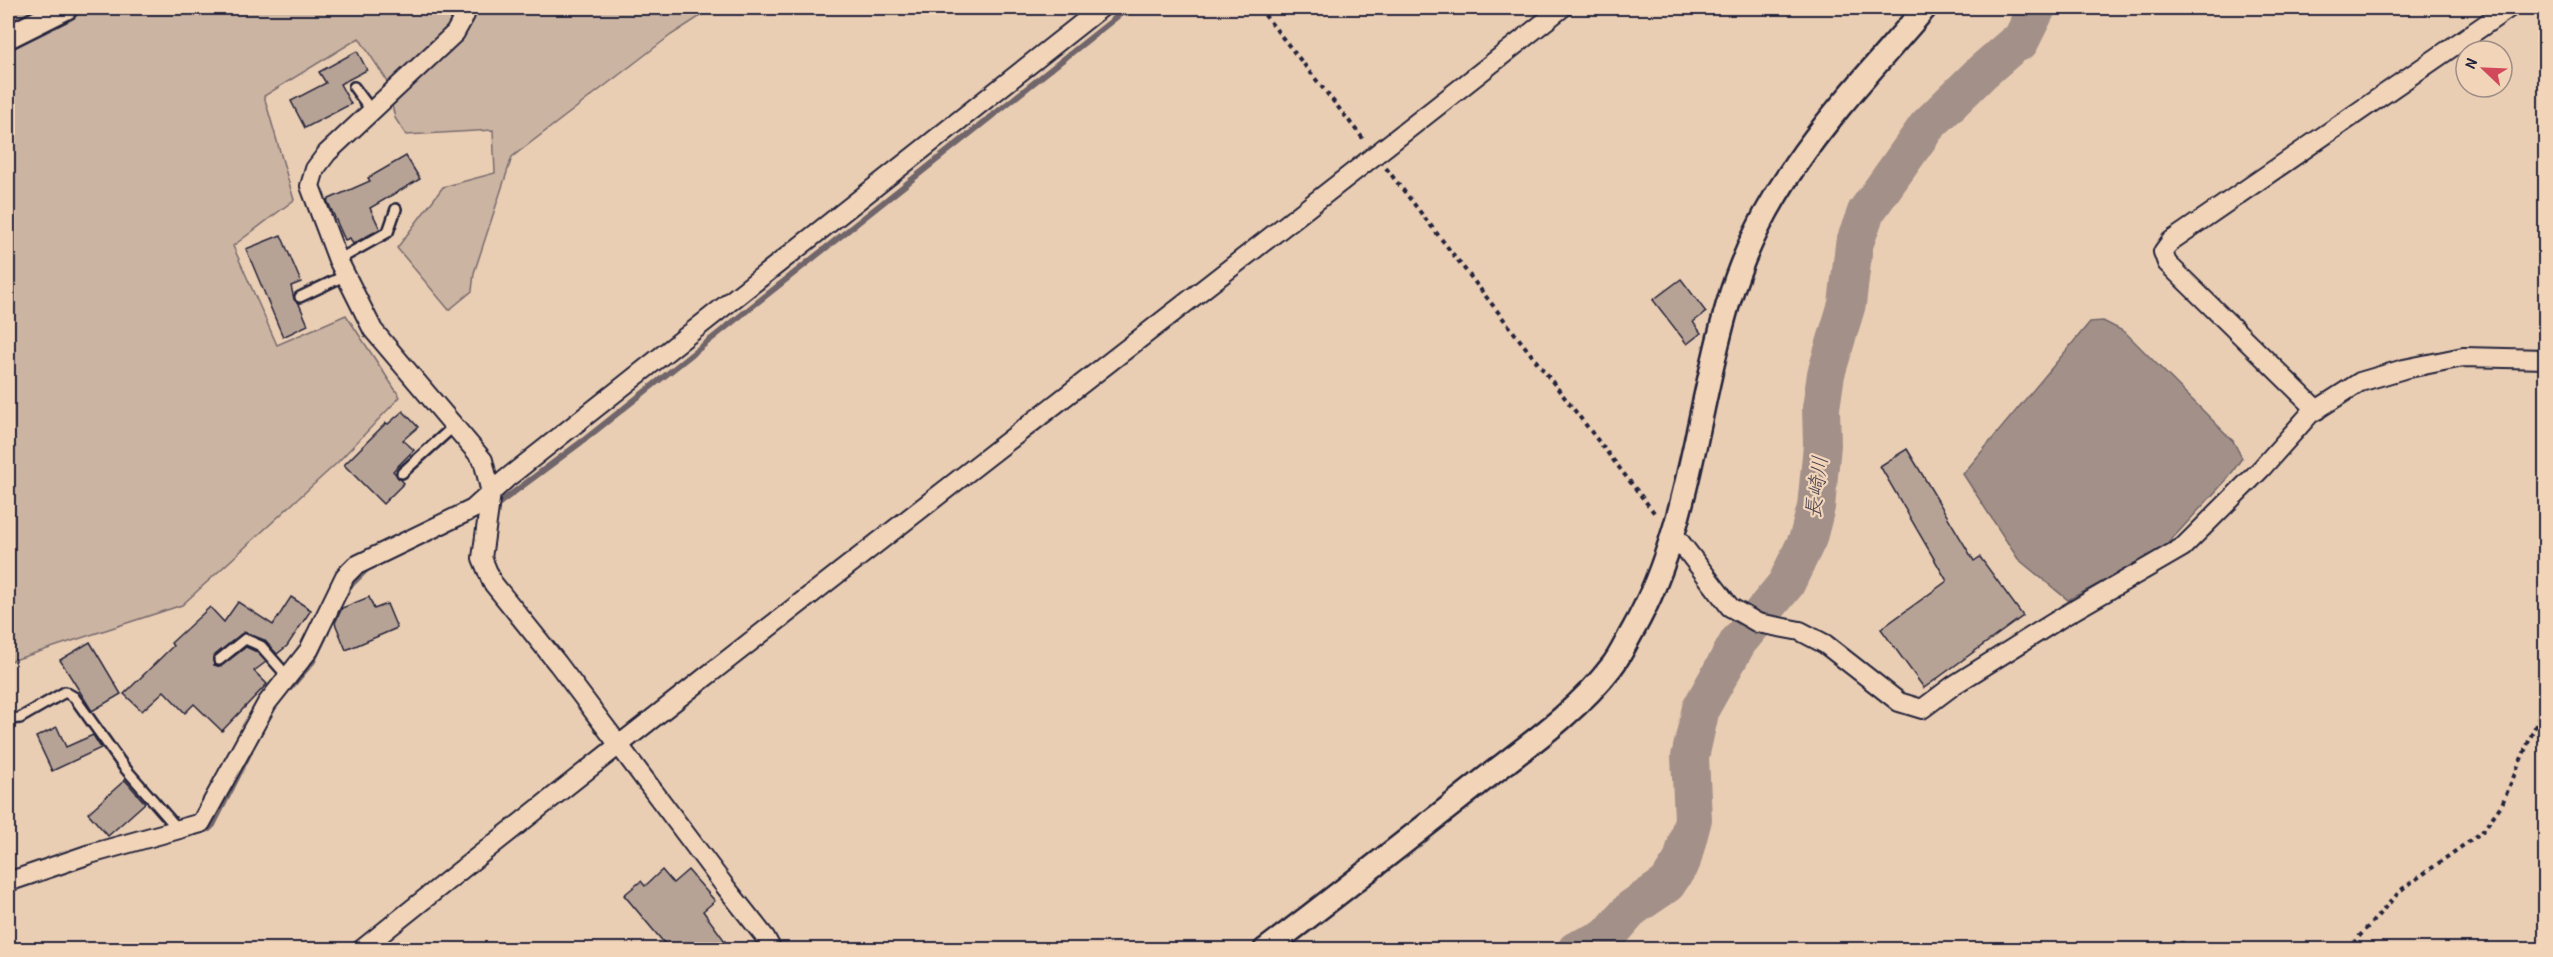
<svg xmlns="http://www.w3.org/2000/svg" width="2553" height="957" font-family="'Patrick Hand','Klee One',sans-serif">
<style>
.green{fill:#ccb4a2;stroke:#776b6e;stroke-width:1.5}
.water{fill:#a39189;stroke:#6f656a;stroke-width:1.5}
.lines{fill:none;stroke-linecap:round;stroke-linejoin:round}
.stream{stroke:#6f656a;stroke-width:6}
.river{stroke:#a39189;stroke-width:38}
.building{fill:#b7a396;stroke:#22223b;stroke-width:1.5}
.service-casing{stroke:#22223b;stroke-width:14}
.minor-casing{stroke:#22223b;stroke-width:22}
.tertiary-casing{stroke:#22223b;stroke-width:27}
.path{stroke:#22223b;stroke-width:4;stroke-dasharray:4.5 4.5;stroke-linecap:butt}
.service{stroke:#f2d5b9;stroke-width:9}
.minor{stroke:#f2d5b9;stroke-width:18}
.tertiary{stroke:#f2d5b9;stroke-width:22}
.labels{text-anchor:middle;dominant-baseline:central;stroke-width:4.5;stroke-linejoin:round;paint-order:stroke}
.water-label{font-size:21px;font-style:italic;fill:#494352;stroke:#f2d5b9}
</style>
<rect width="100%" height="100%" fill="#eaceb4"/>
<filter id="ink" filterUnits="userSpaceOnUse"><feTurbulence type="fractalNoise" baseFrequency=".0167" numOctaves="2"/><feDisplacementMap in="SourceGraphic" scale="12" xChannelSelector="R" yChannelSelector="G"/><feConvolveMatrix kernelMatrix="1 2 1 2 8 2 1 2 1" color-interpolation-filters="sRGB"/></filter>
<g filter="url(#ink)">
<polygon class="green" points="8,8 713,8 671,35 512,157 474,273 472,291 449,310 397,248 443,187 495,173 493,130 406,135 395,118 386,79 359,38 264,96 294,200 233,246 277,345 346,315 400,397 337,463 182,605 8,662"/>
<polygon class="water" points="2103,321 2125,332 2233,441 2242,458 2229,477 2161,551 2068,600 2018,559 1963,474 2090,322"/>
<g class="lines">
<g class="stream">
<polyline points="494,507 584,440 1128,8"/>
<polyline points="348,588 366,570"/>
<polyline points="290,688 313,661 327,632"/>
<polyline points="196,833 209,829 213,825 250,752"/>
</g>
<polyline class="river" points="1576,950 1607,937 1632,908 1667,884 1682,861 1693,819 1690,757 1701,708 1738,642 1786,584 1808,538 1816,507 1822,445 1821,408 1826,374 1847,304 1854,245 1866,212 1927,126 1982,72 2013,45 2020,42 2037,8"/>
</g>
<g class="building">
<polygon points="357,51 367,70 340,84 351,104 305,128 291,101 326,83 319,72"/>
<polygon points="406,156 420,179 370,208 380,229 353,244 350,238 345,240 327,200 370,181 368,178"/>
<polygon points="281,235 301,282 291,286 294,299 299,304 308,325 283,337 246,249"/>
<polygon points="1681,279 1706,312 1693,322 1701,333 1687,344 1653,300"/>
<polygon points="403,411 418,427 403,440 414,450 393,471 404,483 383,504 344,465 386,423 388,424"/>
<polygon points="1907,449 1974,561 1980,557 2023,616 1924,688 1881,629 1947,581 1880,466"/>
<polygon points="291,597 311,610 287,646 277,654 264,640 244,632 213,657 214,665 221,666 246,647 257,652 266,662 254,671 267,684 222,731 194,704 185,713 164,691 142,711 124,694 173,646 171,643 210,607 224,622 238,602 273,625"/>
<polygon points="369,597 374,609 387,604 397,628 346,650 335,623 342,608"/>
<polygon points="90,642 121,694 92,711 60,660"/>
<polygon points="57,727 66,747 93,735 101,748 52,771 36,737"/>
<polygon points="125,780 145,803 108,836 88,813"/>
<polygon points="662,870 673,883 688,870 715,901 703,911 725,941 714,950 670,950 624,895 641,881 645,886"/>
</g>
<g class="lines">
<g class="service-casing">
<g id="service">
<polyline points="354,87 371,110"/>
<polyline points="338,260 388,232 396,209"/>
<polyline points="300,297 346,275"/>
<polyline points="402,473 454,426"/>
<polyline points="219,660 245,639 261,646 288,677"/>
<polyline points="8,719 20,718 65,692 74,697 124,767 178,829"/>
</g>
</g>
<g class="minor-casing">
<g id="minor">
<polyline points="465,8 465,15 455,33 327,153 315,169 310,186 338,260 373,330 483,460 491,493 482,558 492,582 558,664 724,885 765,937 772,950"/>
<polyline points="2317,410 2167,263 2163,252 2171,241 2509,8"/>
<polyline points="1674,534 1730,607 1758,623 1800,631 1825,644 1899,702 1922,709 1954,685 2064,616 2183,547 2261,469 2310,414 2360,382 2404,369 2463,357 2546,359"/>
<polyline points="8,882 90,854 201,823 267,703 309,650 345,576 355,566 473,509 506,479 1101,8"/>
<path d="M361 950C758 631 1163 324 1562 8"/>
</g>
</g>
<g class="tertiary-casing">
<g id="tertiary">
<polyline points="8,37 66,8"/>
<path d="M1265 950C1338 895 1410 838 1482 781 1527 746 1577 712 1612 666 1620 656 1626 642 1633 630 1689 531 1696 412 1728 304 1764 180 1844 103 1925 8"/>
</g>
</g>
<g class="path">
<polyline points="1259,8 1365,141"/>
<polyline points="1386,168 1656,515"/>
<path d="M2154 950C2172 939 2185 942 2204 950"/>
<polyline points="2347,950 2401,890 2482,832 2502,804 2546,701"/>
</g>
<use href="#service" class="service"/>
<use href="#minor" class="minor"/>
<use href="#tertiary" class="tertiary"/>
</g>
</g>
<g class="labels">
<g class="water-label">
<text transform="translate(1816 487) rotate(-83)">長崎川</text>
</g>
</g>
<rect width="2553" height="957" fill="none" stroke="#f2d5b9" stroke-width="30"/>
<rect x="15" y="15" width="2523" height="927" fill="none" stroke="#22223b" stroke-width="2" filter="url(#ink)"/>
<g transform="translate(2484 69) rotate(293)"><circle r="28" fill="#f2d5b9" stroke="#9f8d87" stroke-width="1.5"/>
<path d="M0-4.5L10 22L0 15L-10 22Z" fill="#d1495b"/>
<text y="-9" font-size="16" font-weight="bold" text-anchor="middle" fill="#22223b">N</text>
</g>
</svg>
